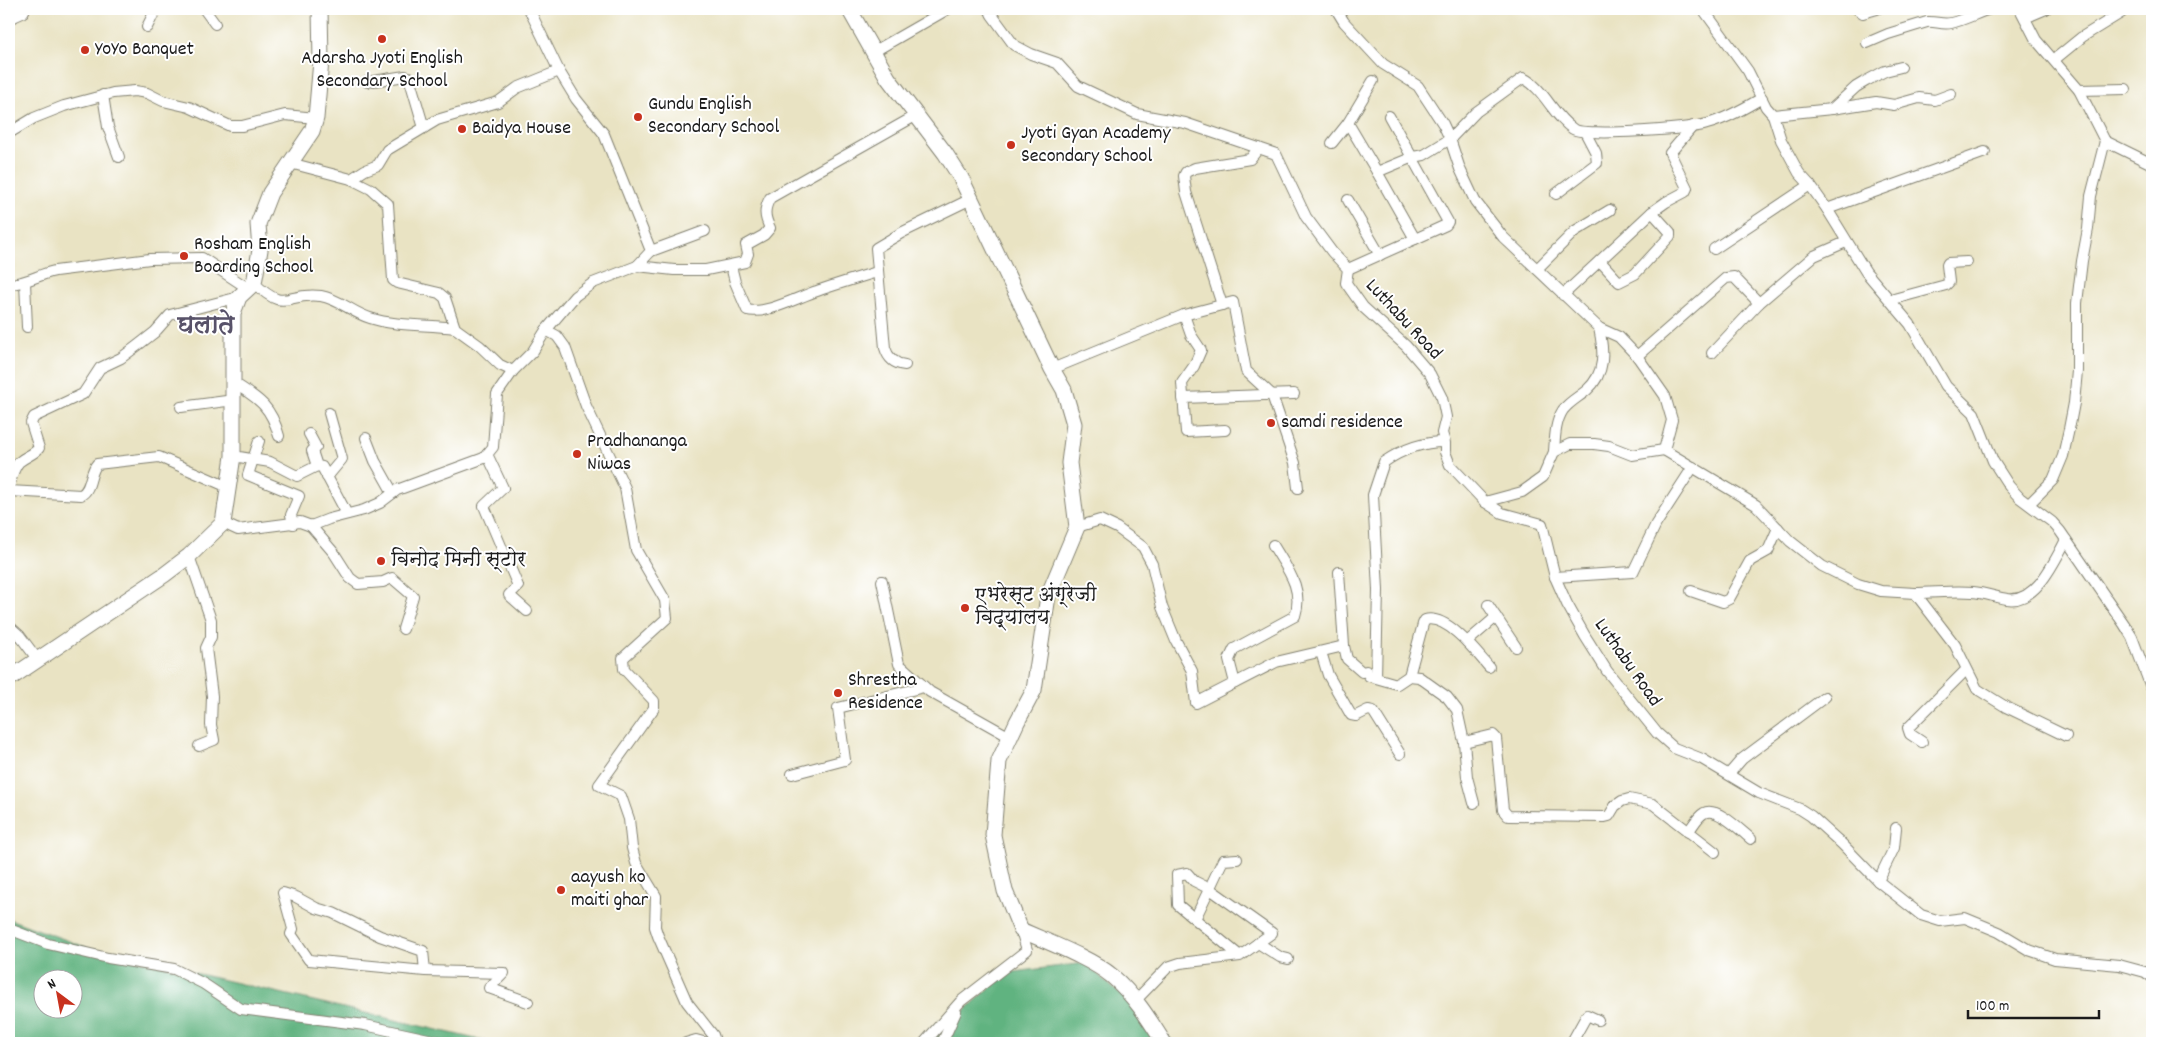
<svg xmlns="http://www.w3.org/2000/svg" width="2161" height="1052" font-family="Dekko,'Playpen Sans Deva',sans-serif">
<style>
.forest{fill:#61b380;stroke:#3e684e;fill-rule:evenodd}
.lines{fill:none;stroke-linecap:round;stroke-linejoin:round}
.street-casing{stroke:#828070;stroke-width:12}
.secondary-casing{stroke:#828070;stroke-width:17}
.highway-casing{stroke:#828070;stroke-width:21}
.street{stroke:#fff;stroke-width:10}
.secondary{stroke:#fff;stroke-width:15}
.highway{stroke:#fff;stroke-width:19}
.poi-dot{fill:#c8321e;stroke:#fff;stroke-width:2}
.labels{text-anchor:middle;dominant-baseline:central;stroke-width:4;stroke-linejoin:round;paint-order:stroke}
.poi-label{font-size:20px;fill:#1c1c1c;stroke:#fff;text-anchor:start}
.street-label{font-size:20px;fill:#1c1c1c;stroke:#fff}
.district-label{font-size:25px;font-weight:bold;fill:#585269;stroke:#fff}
</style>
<rect width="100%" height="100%" fill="#fff"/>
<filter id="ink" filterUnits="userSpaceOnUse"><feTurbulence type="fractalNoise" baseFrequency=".02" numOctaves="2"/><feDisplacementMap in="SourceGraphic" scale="10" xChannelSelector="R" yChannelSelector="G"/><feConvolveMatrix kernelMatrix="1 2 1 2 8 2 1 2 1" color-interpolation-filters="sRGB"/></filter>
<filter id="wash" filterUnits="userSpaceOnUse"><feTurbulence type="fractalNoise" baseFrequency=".0096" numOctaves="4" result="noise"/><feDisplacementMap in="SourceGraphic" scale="20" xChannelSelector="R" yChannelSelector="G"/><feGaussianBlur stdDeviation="1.12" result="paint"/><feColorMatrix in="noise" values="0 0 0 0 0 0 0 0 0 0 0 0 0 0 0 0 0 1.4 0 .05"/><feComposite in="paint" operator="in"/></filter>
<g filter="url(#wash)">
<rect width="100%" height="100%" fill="#e9e3c3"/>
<g class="forest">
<path d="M9 919 88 948 493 1043H9ZM42 980H72V1010H42Z"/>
<polygon points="1085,963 1175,1043 929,1043 1006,973"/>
</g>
</g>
<g filter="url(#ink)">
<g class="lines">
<g class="street-casing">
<g id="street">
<polyline points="204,9 215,24"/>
<polyline points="529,9 559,71 576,99 604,134 651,251 637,266"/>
<polyline points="989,9 992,15 1014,45 1031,54 1057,63 1078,86 1137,114 1185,123 1276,154 1306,217 1332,252 1348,269 1346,283 1363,307 1406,346 1430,374 1442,398 1446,417 1442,433 1445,443 1445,452 1450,465 1485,502 1502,513 1542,524 1555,577 1567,604 1585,636 1607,671 1657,733 1674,748 1702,759 1759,793 1800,809 1811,816 1842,844 1878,881 1921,915 1940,921 1965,918 1999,932 2029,950 2055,959 2119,965 2145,972 2152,977"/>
<polyline points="1336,9 1344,22 1383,64 1418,86 1443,124 1450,139 1460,169 1475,201 1503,237 1599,328 1619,337 1637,356 1665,396 1672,420 1664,450 1756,505 1790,541 1822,566 1858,584 1881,591 1915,593 1955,645 1977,689 2006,707 2066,736"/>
<polyline points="1703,9 1748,71 1766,107 1773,115 1781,140 1799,173 1810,185 1827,209 1866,272 1910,324 1946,386 1974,413 1993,461 2009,486 2020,498 2052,522 2060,531 2124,624 2132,637 2152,690"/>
<polyline points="1857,9 1863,13 1877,9"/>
<polyline points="2020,9 2036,40 2079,90 2105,141 2091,196 2088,229 2082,261 2077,303 2077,371 2074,403 2069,429 2063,456 2053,480 2029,504"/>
<polyline points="2025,18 2046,9"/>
<polyline points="147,27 156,9"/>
<path d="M1867 43 1888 34 1927 22C1935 21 1942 25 1951 23 1964 20 1977 13 1990 9"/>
<polyline points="873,52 948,9"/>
<polyline points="2055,59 2082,37 2121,13"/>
<polyline points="367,82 405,76 409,77 424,128"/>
<polyline points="2079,90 2126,89"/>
<polyline points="103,95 108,127 119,157"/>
<polyline points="1832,109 1876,102 1894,105 1919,98 1935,100 1951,94"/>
<polyline points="1773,115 1832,109 1856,87 1866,81 1885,71 1901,67"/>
<polyline points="1389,116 1448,222 1446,225 1415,239"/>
<polyline points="1348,123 1377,172"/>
<polyline points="9,133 34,118 64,106 113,93 135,91 147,93 163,101 189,107 230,126 242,126 285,115 316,118"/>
<polyline points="2105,141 2152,164"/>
<polyline points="1332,143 1348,123 1373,81"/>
<polyline points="290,163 351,179 365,170 378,165 387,150 437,120 498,102 517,88 559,71"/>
<polyline points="351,179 371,189 388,204 393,280 397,283 439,293 445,298 455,328 480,346 500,365 513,371"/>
<polyline points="1556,194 1597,163 1596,153 1585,132"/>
<polyline points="1348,200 1380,255"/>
<polyline points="1827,209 1985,152"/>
<polyline points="1714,249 1810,185"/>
<polyline points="651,251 705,231"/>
<polyline points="1600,261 1619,282 1635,274 1670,236 1670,232 1652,212"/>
<path d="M731 266 735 282 747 310C766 315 798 297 817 291 837 284 857 278 877 272"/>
<path d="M1348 269 1415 239 1377 172 1413 157 1424 155 1450 139 1476 112 1523 78C1544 88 1553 116 1573 129 1584 137 1691 129 1707 124 1726 119 1745 108 1762 98"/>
<polyline points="1537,269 1575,231 1610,210"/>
<polyline points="25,282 27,327"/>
<path d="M254 283C288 315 285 291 321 296 339 299 353 313 370 318 398 327 426 324 455 328"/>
<path d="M9 284C26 284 39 274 55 271L150 259 202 258 249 289"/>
<polyline points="1563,295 1652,212 1666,202 1685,192 1687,188 1670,153 1693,126"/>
<polyline points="1890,300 1946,285 1949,282 1947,265 1948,263 1967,262"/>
<polyline points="1222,305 1186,192 1184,176 1186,172 1195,168 1250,159 1259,148"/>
<polyline points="1184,315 1191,335 1201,350 1194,366 1182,383 1186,432 1225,430"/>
<polyline points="546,330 557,336 565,347 586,406 625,488 636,550 665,600 667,618 623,658 624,669 654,701 654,708 599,785 621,796 629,819 632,848 636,863 656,896 655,927 658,936 687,1002 713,1035 715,1041 713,1043"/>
<polyline points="1712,353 1759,303"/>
<polyline points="1637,356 1726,278 1734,277 1759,303 1814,256 1846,242"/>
<path d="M905 365C894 364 888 358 885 348L876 248 903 232 971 199"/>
<polyline points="1052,369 1184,315 1233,302 1246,371 1272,395 1295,463 1298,488"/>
<path d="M234 383C259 399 271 406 279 436"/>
<polyline points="1183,398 1294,394"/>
<polyline points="181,407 234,400"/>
<polyline points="309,434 316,447 312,451 317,466 322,467 347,514"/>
<polyline points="366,438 375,461 393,493"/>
<polyline points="259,441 248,475 299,496 291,515 293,524"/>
<path d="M1554 452C1555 438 1555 422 1563 410 1570 401 1579 397 1587 390 1606 373 1604 351 1599 328"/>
<polyline points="487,454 503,488 484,506 518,586 509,595 527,611"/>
<polyline points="233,456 270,462 297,476 317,466"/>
<polyline points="327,477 342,459 329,413"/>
<path d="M9 488C11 480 13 468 19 462 26 456 33 455 39 448L31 423 34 417 83 394 100 368 121 358 137 346 155 332 170 315 239 297"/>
<path d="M9 491 81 495C92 489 89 473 97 464L159 457 228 487"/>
<polyline points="1485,502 1522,492 1543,477 1554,452 1570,444 1594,444 1609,446 1632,455 1664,450"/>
<path d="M223 523 238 530 300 522 311 526 329 519 364 510 380 503 397 490 484 458 493 447 497 394 513 371 533 351 546 330 575 296 593 283 637 266 674 270H706L745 262 748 254 746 245 764 235 770 228C764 216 764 209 770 198L917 115"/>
<polyline points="311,526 334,553 350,578 358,584 383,582 392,578 413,596 403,629"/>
<polyline points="1077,527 1100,520 1117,528 1143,547 1152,564 1162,607 1176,641 1192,671 1196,703 1276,662 1344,646"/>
<polyline points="189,556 211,620 211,637 206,648 212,696 211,725 214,740 199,746"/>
<polyline points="1339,572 1344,646 1347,659 1362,672 1366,671 1369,676 1397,684 1409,676 1419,677 1447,697 1457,710 1464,742 1467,777 1474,803"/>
<polyline points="1555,577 1633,572 1656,524 1693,467"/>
<polyline points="882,581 899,664 930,692 1010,737"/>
<polyline points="1691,591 1723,602 1729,599 1750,561 1768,551 1778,528"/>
<path d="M1915 593C1934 593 1954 590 1973 592 1985 593 1995 597 2007 599 2036 604 2055 560 2066 540"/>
<polyline points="1488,605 1516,647"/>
<polyline points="9,626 20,636 38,660"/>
<polyline points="1467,642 1496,617"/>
<polyline points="1321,652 1328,675 1351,715 1356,716 1368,710 1373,711 1400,754"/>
<path d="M1409 676 1423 624 1425 620C1447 614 1476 652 1489 667"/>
<path d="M1376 677 1378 590 1373 495 1384 462C1403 449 1422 442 1444 442"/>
<path d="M1235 683 1229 660 1234 649 1295 616C1304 588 1287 569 1273 545"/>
<polyline points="1464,742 1493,735 1496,738 1503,810 1508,816 1605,817 1609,816 1615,806 1622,801 1629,799 1653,804 1715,852"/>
<polyline points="1922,742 1910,734 1908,728 1966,670"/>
<polyline points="792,774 845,760 838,708 924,687"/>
<polyline points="1729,774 1742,759 1825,697"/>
<path d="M1688 832C1693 826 1697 817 1704 813 1717 806 1741 831 1751 839"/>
<polyline points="1878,881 1894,848 1896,828"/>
<polyline points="1195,919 1223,860 1237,859"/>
<polyline points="9,929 48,944 108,958 174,969 204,984 241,1009 365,1025 446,1043"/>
<polyline points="1258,943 1280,957 1288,959"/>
<polyline points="425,971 423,951 380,936 333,913 316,908 296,897 283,893 293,929 291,934 309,960 425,971 504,973 489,988 528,1002"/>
<polyline points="1136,1000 1168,967 1180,963 1240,956 1272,933 1210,889 1194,881 1187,873 1177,875 1178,905 1240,956"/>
<polyline points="686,1043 696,1040 707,1043"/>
<polyline points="924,1043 961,1001 1027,950 1021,930"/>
<polyline points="942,1043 956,1012"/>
<polyline points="1573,1043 1573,1040 1587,1015 1598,1020"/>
</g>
</g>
<g class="secondary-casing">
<g id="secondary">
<path d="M849 9 888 78 945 153 961 178 1052 369 1064 390 1074 424 1069 463 1077 527 1048 596 1034 690 1017 722 999 761 993 835 1005 891 1021 930C1047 942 1091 958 1112 976 1134 995 1149 1019 1164 1043"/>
<polyline points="9,679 164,575 189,556 223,523 233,456 233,313 239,297 254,283 260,250 258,224 270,193 312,131 316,118 321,61 320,9"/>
</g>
</g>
<g class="highway-casing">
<polyline id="highway" points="9,14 20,9"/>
</g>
<use href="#street" class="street"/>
<use href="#secondary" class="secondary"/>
<use href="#highway" class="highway"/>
</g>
</g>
<g class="poi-dot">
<circle cx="382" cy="39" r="5"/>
<circle cx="85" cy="50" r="5"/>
<circle cx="638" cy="117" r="5"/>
<circle cx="462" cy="129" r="5"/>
<circle cx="1011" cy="145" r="5"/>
<circle cx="184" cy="256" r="5"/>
<circle cx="1271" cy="423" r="5"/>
<circle cx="577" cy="454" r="5"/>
<circle cx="381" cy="561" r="5"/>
<circle cx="965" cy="608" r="5"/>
<circle cx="838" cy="693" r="5"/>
<circle cx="561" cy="890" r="5"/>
</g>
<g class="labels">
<g class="poi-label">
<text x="95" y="50">YoYo Banquet</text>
<text x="382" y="59" text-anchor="middle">Adarsha Jyoti English<tspan x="382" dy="23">Secondary School</tspan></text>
<text x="648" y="105">Gundu English<tspan x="648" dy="23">Secondary School</tspan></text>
<text x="472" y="129">Baidya House</text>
<text x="1021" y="134">Jyoti Gyan Academy<tspan x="1021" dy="23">Secondary School</tspan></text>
<text x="194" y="245">Rosham English<tspan x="194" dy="23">Boarding School</tspan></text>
<text x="1281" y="423">samdi residence</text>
<text x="587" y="442">Pradhananga<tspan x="587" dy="23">Niwas</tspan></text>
<text x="391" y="561">विनोद मिनी स्टोर</text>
<text x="975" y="596">एभरेस्ट अंग्रेजी<tspan x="975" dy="23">विद्यालय</tspan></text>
<text x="848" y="681">Shrestha<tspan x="848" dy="23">Residence</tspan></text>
<text x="571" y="878">aayush ko<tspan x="571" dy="23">maiti ghar</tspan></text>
</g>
<g class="street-label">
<text transform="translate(1403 320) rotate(47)">Luthabu Road</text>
<text transform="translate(1627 663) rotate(55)">Luthabu Road</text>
</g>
<g class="district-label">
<text x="206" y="327">घलाते</text>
</g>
</g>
<rect width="2161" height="1052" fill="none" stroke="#fff" stroke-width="30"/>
<g transform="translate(58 994) rotate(328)"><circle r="24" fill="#ffffff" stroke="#a4a4a4"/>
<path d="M0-4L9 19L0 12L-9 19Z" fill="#c8321e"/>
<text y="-8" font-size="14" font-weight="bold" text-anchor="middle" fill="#1c1c1c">N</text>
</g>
<path d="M1968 1010v8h131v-8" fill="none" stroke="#1c1c1c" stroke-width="2.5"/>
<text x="1976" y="1010" font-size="15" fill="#1c1c1c" stroke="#ffffff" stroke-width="4" paint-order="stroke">100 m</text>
</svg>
